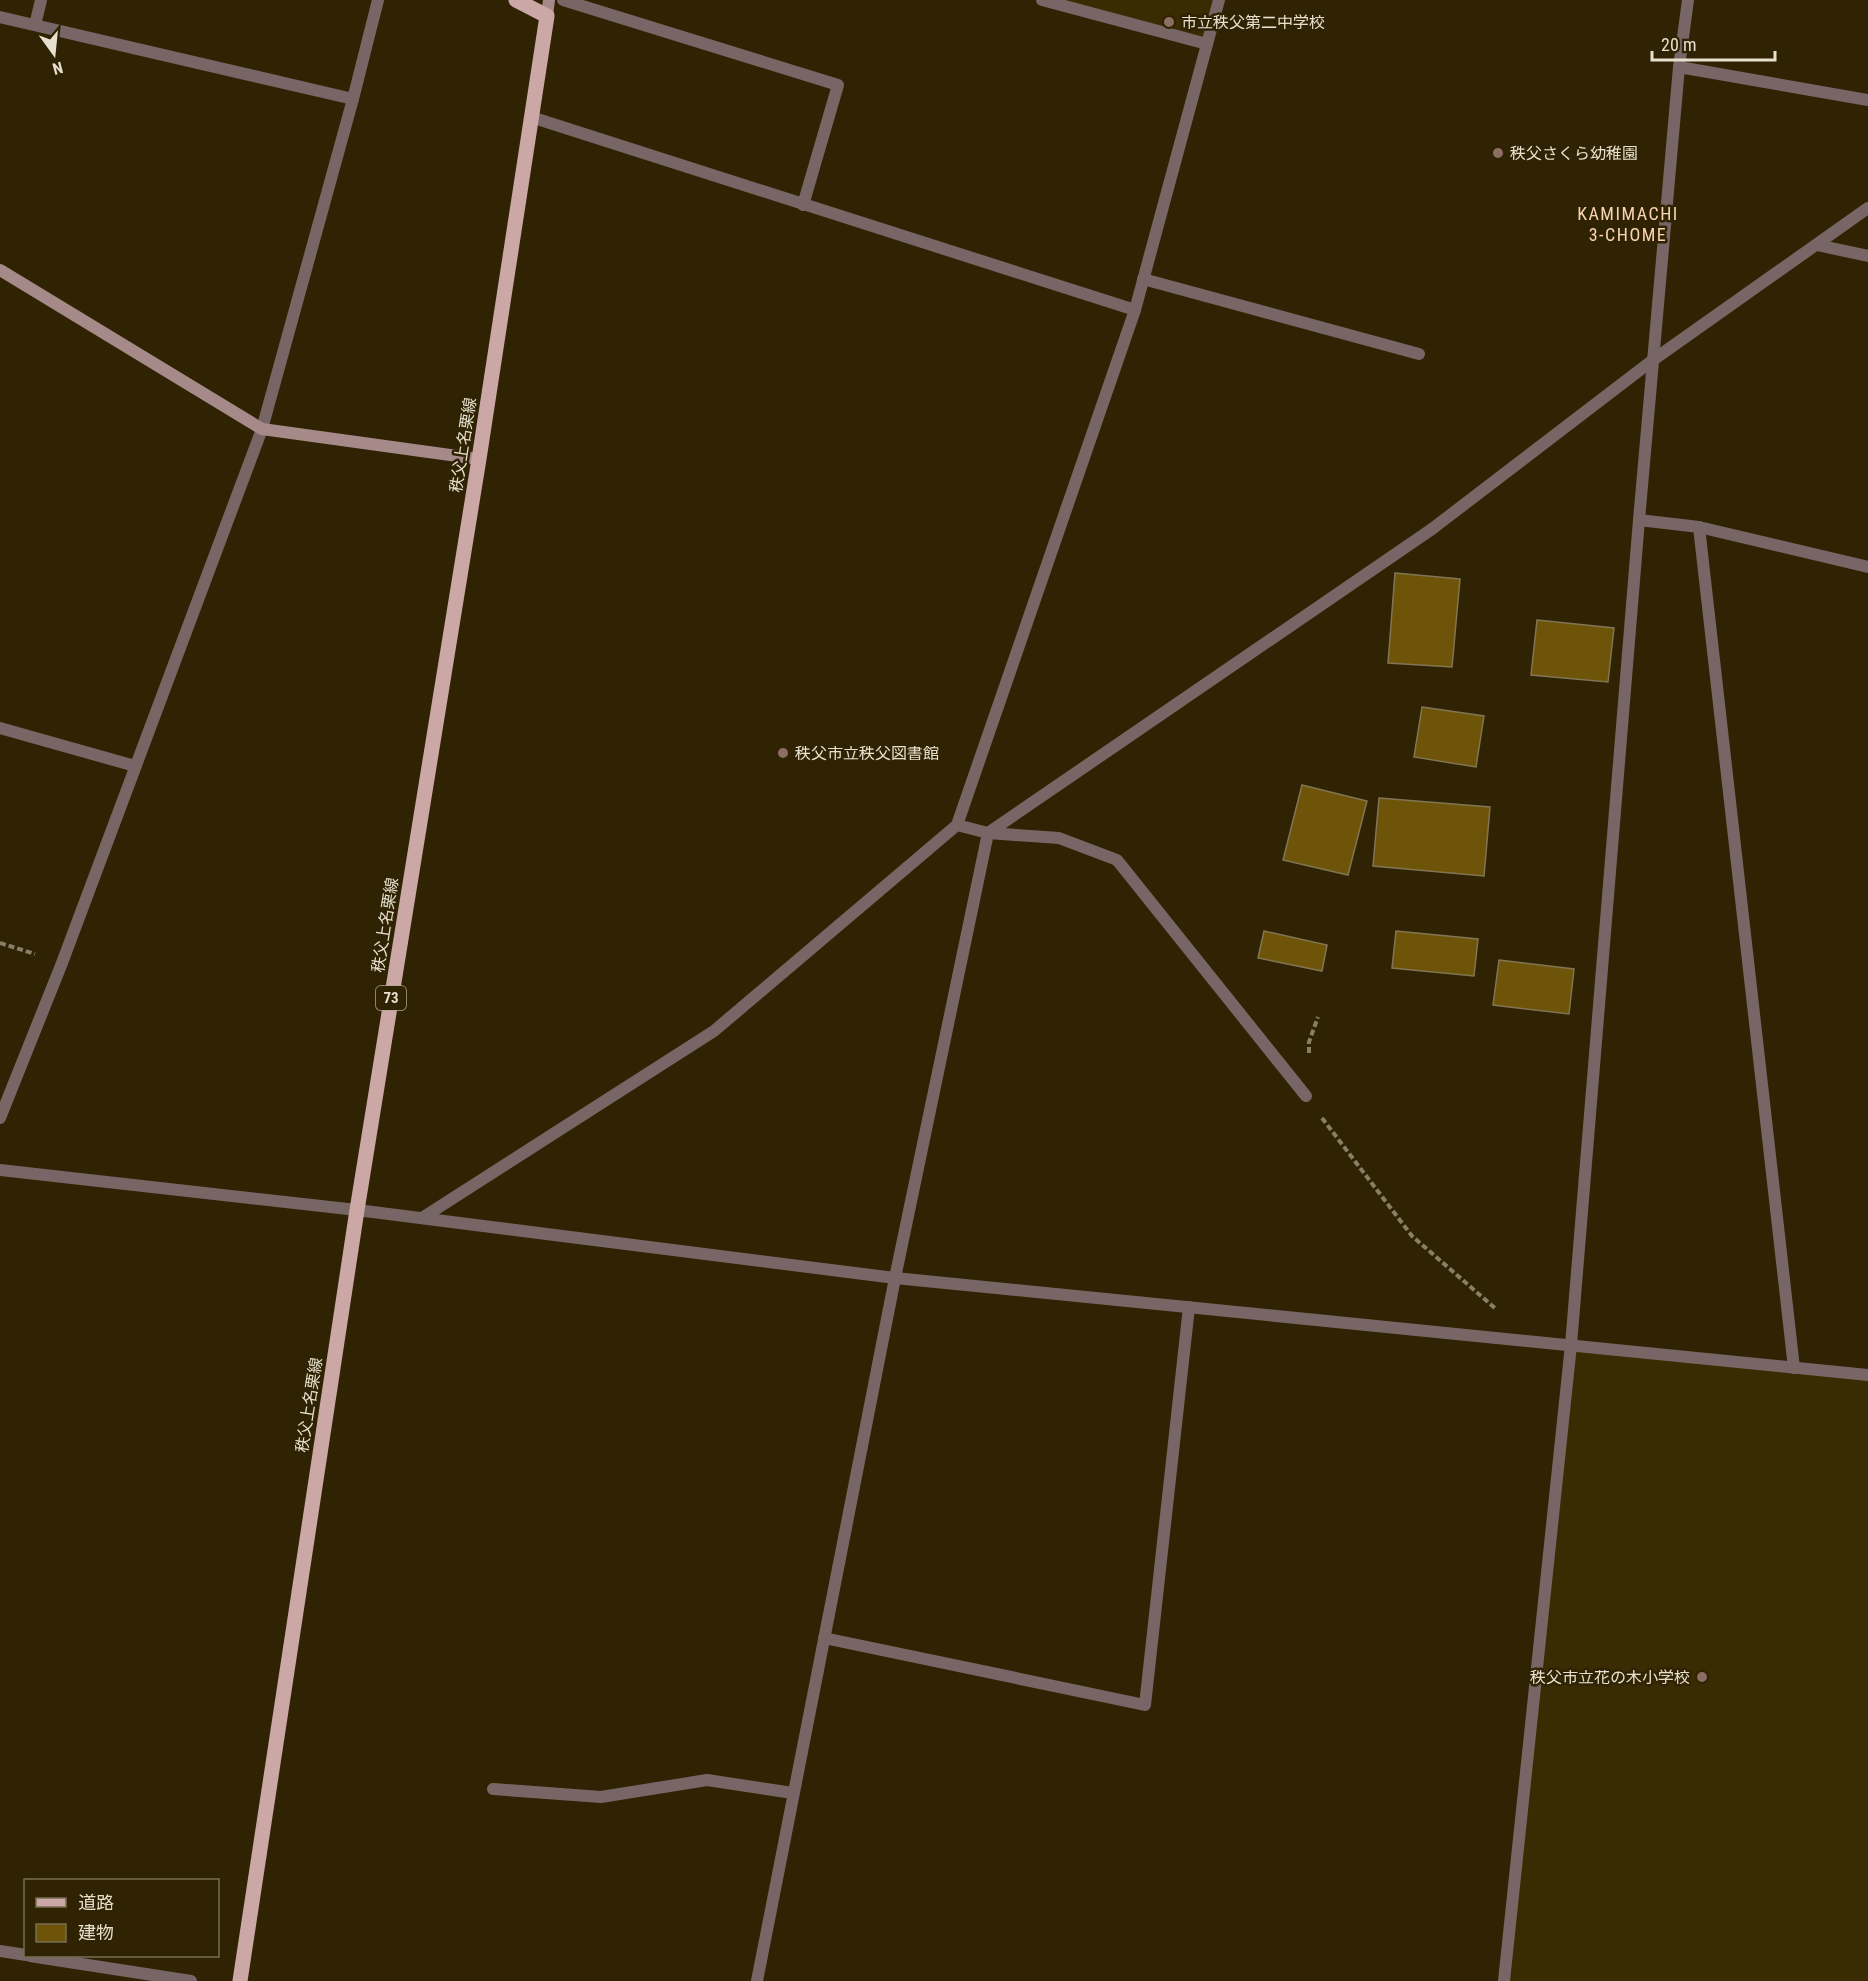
<svg xmlns="http://www.w3.org/2000/svg" width="1868" height="1981" font-family="'Roboto Condensed','Noto Sans JP',sans-serif">
<style>
.built{fill:#3a2c02}
.building{fill:#6d5408;stroke:#827554;stroke-width:1.5}
.lines{fill:none;stroke-linecap:round;stroke-linejoin:round}
.path{stroke:#897f66;stroke-width:4;stroke-dasharray:6 3;stroke-linecap:butt}
.lane{stroke:#776665;stroke-width:12}
.street{stroke:#776665;stroke-width:12}
.secondary{stroke:#a68a89;stroke-width:12}
.primary{stroke:#cba7a5;stroke-width:15}
.education-dot{fill:#8d6e63;stroke:#2f2303;stroke-width:2}
.labels{text-anchor:middle;dominant-baseline:central;stroke-width:5;stroke-linejoin:round;paint-order:stroke}
.shield{fill:#2f2303;stroke:#b0a791;stroke-width:1.5}
.shield-label{font-size:15px;font-weight:bold;fill:#e7e0ce}
.poi-label{font-size:16px;fill:#e7e0ce;stroke:#2f2303;text-anchor:start}
.street-label{font-size:16px;fill:#e7e0ce;stroke:#2f2303}
.neighbourhood-label{font-size:18px;letter-spacing:1.5px;fill:#f9d4b3;stroke:#2f2303}
</style>
<rect width="100%" height="100%" fill="#2f2303"/>
<g class="built">
<polygon points="1042,0 1219,0 1207,44"/>
<polygon points="1571,1345 1868,1373 1868,1981 1505,1981"/>
</g>
<g class="building">
<polygon points="1395,573 1460,579 1452,667 1388,663"/>
<polygon points="1537,620 1614,628 1608,682 1531,675"/>
<polygon points="1422,707 1484,716 1476,767 1414,757"/>
<polygon points="1302,785 1367,801 1348,875 1283,860"/>
<polygon points="1379,798 1490,807 1484,876 1373,866"/>
<polygon points="1264,931 1327,945 1322,971 1258,958"/>
<polygon points="1396,931 1478,939 1474,976 1392,968"/>
<polygon points="1499,960 1574,969 1569,1014 1493,1005"/>
</g>
<g class="lines">
<g class="path">
<polyline points="0,943 35,954"/>
<polyline points="1309,1053 1309,1042 1318,1017"/>
<polyline points="1322,1118 1412,1236 1496,1309"/>
</g>
<g class="lane">
<polyline points="563,0 838,85 803,205"/>
<polyline points="0,17 353,99"/>
<polyline points="35,25 41,0"/>
<polyline points="531,117 1135,310"/>
<polyline points="1817,245 1868,256"/>
<polyline points="1143,279 1419,354"/>
<polyline points="1653,360 1868,208"/>
<polyline points="1699,527 1794,1368"/>
<polyline points="0,728 135,766"/>
<polyline points="988,833 1432,529"/>
<polyline points="988,833 1059,838 1117,860 1306,1096"/>
<polyline points="493,1789 601,1797 707,1780 793,1793"/>
</g>
<g class="street">
<polyline points="1042,0 1207,44"/>
<polyline points="1679,67 1868,100"/>
<polyline points="1639,520 1699,527 1868,567"/>
<polyline points="1432,529 1653,360"/>
<polyline points="0,1118 62,963 262,429 353,99 378,0"/>
<polyline points="0,1170 357,1210 895,1278 1868,1375"/>
<polyline points="422,1218 714,1031 957,825"/>
<polyline points="824,1638 1145,1705 1189,1307"/>
<polyline points="0,1951 26,1955"/>
<polyline points="30,1956 191,1981"/>
<polyline points="757,1981 895,1278 988,833 957,825 1135,310 1219,0"/>
<polyline points="1504,1981 1571,1345 1639,520 1679,67 1688,0"/>
</g>
<g class="secondary">
<polyline points="547,16 549,0"/>
<polyline points="0,270 262,429 479,459"/>
</g>
<polyline class="primary" points="240,1981 357,1210 479,459 547,16 516,0"/>
</g>
<g class="education-dot">
<circle cx="1169" cy="22" r="6"/>
<circle cx="1498" cy="153" r="6"/>
<circle cx="783" cy="753" r="6"/>
<circle cx="1702" cy="1677" r="6"/>
</g>
<g class="labels">
<rect class="shield" x="376" y="986" width="30" height="24" rx="4.5"/>
<g class="shield-label">
<text x="391" y="998">73</text>
</g>
<g class="poi-label">
<text x="1181" y="22">市立秩父第二中学校</text>
<text x="1510" y="153">秩父さくら幼稚園</text>
<text x="795" y="753">秩父市立秩父図書館</text>
<text x="1690" y="1677" text-anchor="end">秩父市立花の木小学校</text>
</g>
<g class="street-label">
<text transform="translate(463 445) rotate(-81)">秩父上名栗線</text>
<text transform="translate(385 925) rotate(-81)">秩父上名栗線</text>
<text transform="translate(309 1405) rotate(-81)">秩父上名栗線</text>
</g>
<g class="neighbourhood-label">
<text x="1628" y="213">KAMIMACHI<tspan x="1628" dy="21">3-CHOME</tspan></text>
</g>
</g>
<rect x="24" y="1879" width="195" height="78" fill="#2f2303" stroke="#796f54" stroke-width="1.5"/>
<rect x="36" y="1898" width="30" height="9" fill="#cba7a5" stroke="#796f54" stroke-width="1.5"/>
<text x="78" y="1909" font-size="18" fill="#e7e0ce">道路</text>
<rect x="36" y="1924" width="30" height="18" fill="#6d5408" stroke="#796f54" stroke-width="1.5"/>
<text x="78" y="1939" font-size="18" fill="#e7e0ce">建物</text>
<g transform="translate(54 54) rotate(165)" stroke="#2f2303" stroke-width="4.5" paint-order="stroke">
<path d="M0-4.5L10 22L0 15L-10 22Z" fill="#e7e0ce"/>
<text y="-9" font-size="16" font-weight="bold" text-anchor="middle" fill="#e7e0ce">N</text>
</g>
<path d="M1652 51v9h123v-9" fill="none" stroke="#e7e0ce" stroke-width="3"/>
<text x="1661" y="51" font-size="18" fill="#e7e0ce" stroke="#2f2303" stroke-width="4.5" paint-order="stroke">20 m</text>
</svg>
